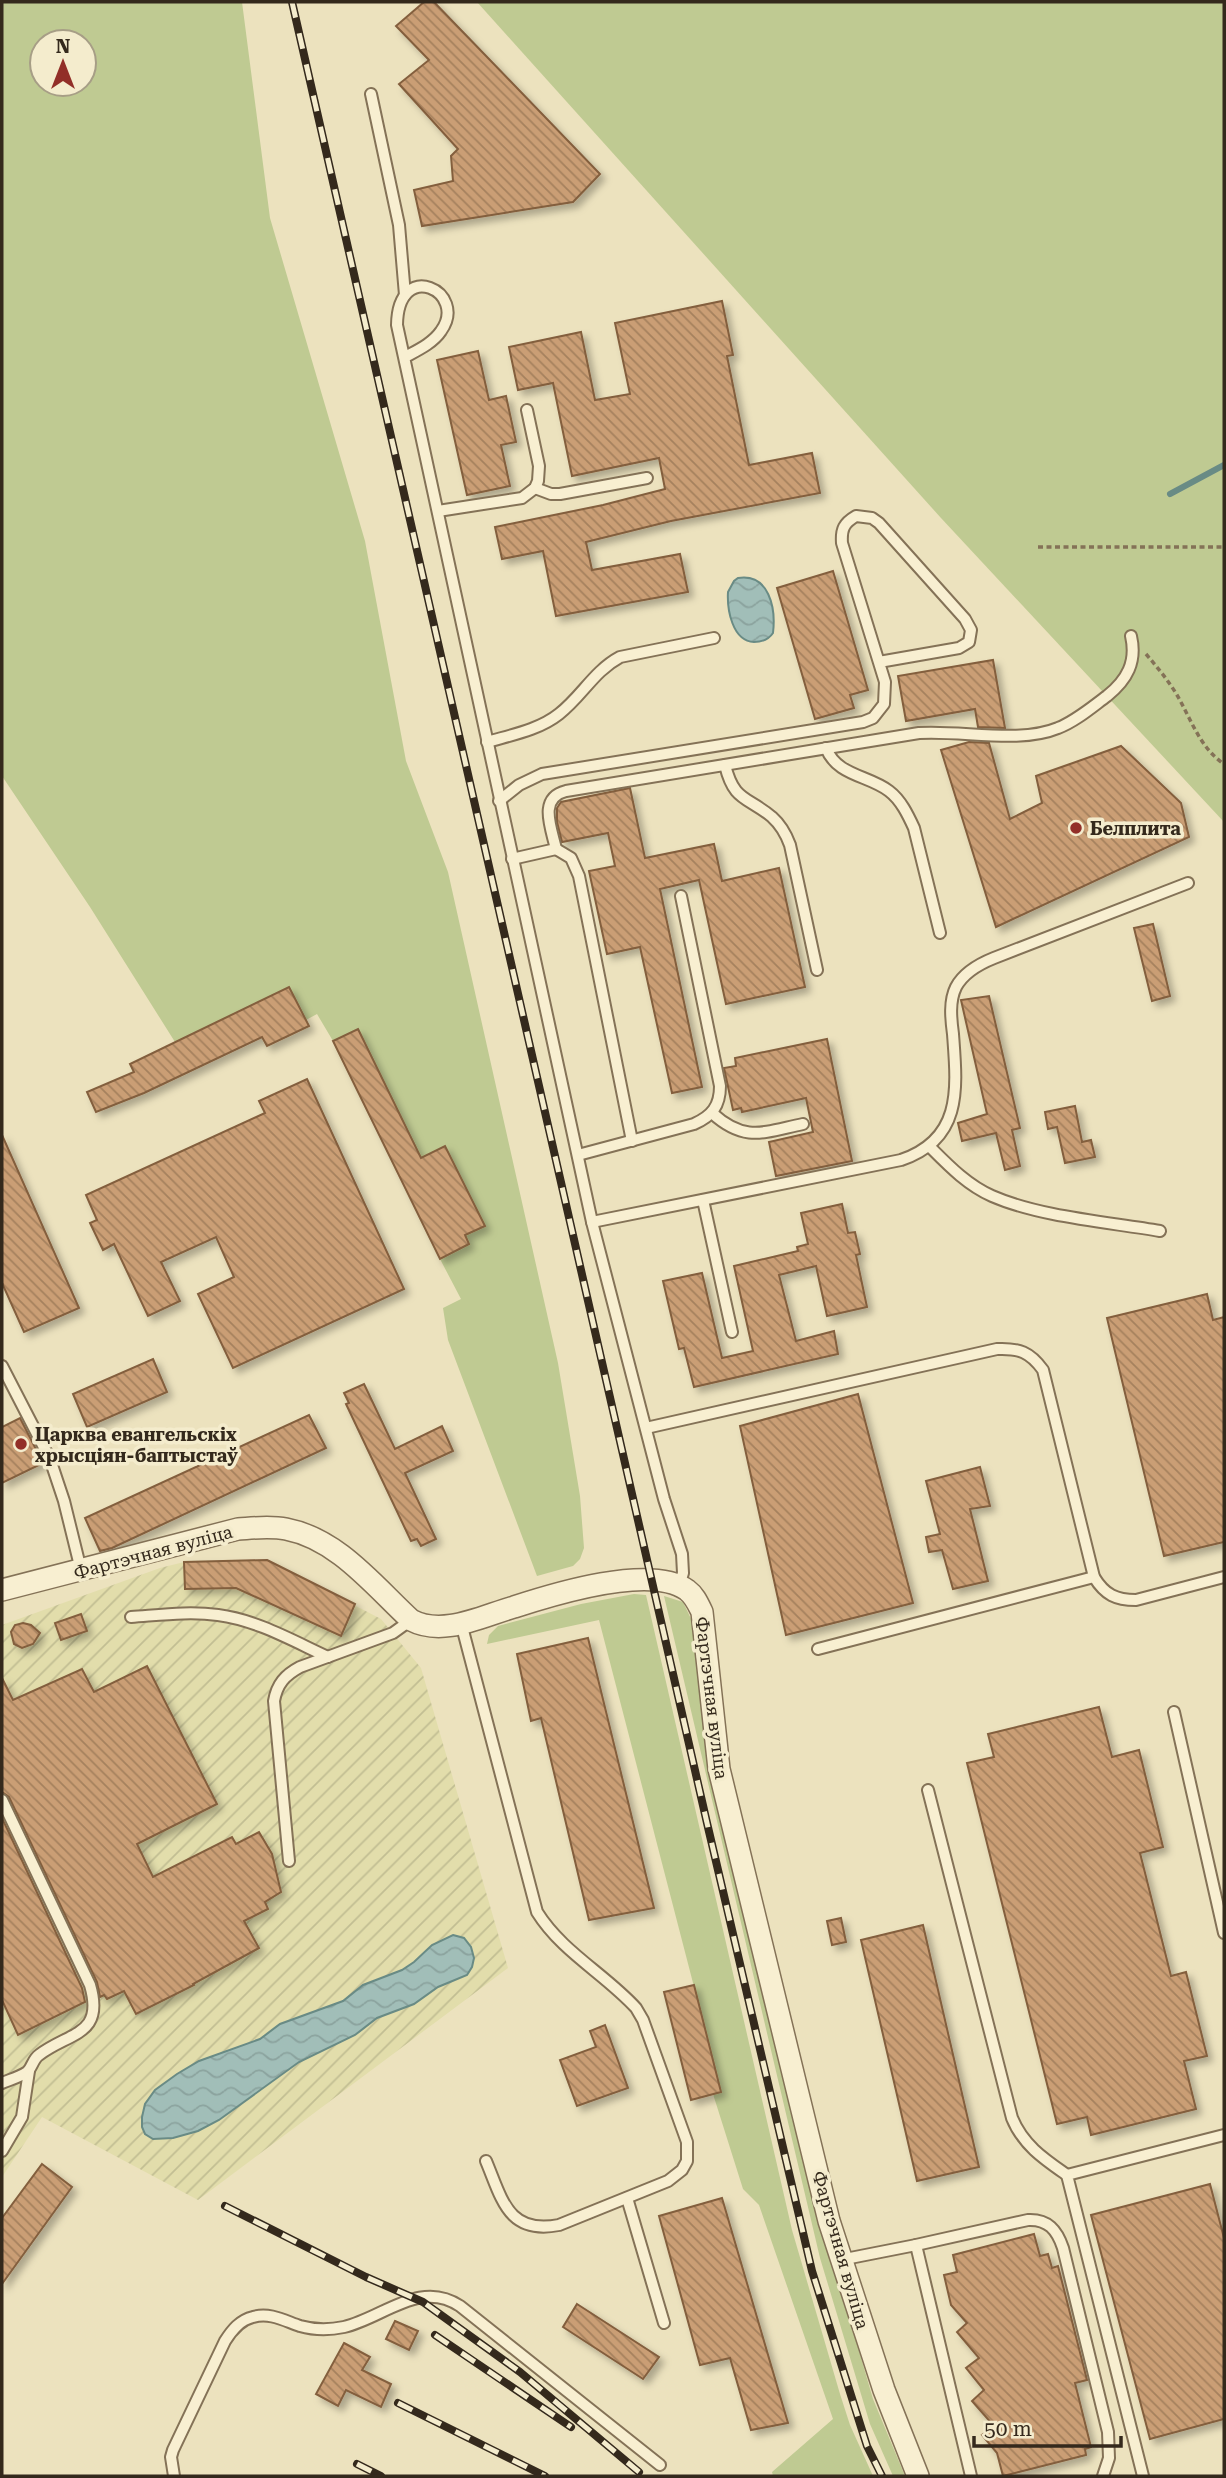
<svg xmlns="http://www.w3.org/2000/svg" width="1226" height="2478" font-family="'Roboto Serif',serif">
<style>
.farmland{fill:url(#farmland-furrows)}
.green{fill:#bfca92;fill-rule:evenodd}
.water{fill:url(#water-waves);stroke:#698b85;stroke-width:2}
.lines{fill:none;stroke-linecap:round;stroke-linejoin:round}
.stream{stroke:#698b85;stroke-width:6}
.building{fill:url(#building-back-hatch);stroke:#835e3e;stroke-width:2;filter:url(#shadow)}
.service-casing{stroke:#847257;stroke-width:14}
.minor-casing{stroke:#847257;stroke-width:24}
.path{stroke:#847257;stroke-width:3.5;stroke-dasharray:5 3.5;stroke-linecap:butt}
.service{stroke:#f8efd1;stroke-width:10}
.minor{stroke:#f8efd1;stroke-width:21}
.rail-casing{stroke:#34291c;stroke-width:8}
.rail{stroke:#f4eccd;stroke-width:5;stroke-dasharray:16;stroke-linecap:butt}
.poi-dot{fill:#922f28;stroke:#f4eccd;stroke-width:2.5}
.labels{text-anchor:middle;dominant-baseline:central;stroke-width:7;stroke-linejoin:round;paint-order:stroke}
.poi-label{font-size:18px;font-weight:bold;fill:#34291c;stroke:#f4eccd;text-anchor:start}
.street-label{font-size:18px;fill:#34291c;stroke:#f4eccd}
</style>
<defs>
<pattern id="farmland-furrows" width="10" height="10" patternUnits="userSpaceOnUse" patternTransform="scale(1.75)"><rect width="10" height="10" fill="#e2ddab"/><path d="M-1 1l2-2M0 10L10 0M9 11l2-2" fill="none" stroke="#c2be93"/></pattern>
<pattern id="water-waves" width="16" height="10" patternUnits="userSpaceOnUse" patternTransform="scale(1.75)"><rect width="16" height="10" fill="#a1beb8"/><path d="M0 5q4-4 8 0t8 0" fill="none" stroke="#8ba39e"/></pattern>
<pattern id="building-back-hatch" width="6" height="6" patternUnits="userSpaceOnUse" patternTransform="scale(1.75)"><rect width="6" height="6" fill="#ca9e74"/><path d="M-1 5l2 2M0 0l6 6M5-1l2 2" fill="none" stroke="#a5815e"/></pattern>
<filter id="shadow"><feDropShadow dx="5" dy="5" stdDeviation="3.5" flood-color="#0004"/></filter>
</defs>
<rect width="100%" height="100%" fill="#ece2be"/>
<polygon class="farmland" points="267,1560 381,1619 421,1668 508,1968 198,2200 42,2117 2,2177 2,1625 160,1568 184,1562"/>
<g class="green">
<path d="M2 2H242L270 218 365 541 406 761 448 872 558 1363 580 1496 584 1548 580 1559 573 1566 537 1576 448 1340 443 1308 461 1299 440 1259 469 1244 465 1235 484 1225 445 1146 421 1158 358 1029 333 1041 317 1014 306 1020 289 987 175 1042 90 907 2 776ZM42 42H84V84H42Z"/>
<polygon points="477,2 1224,2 1224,822 941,518"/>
<polygon points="634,1594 646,1595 792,2230 840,2394 850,2425 873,2476 773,2476 772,2472 833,2419 759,2205 743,2189 713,2094 721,2091 599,1620 487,1644 489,1635 498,1626 581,1604"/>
<polygon points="664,1596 683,1602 694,1625 811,2186 873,2399 905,2476 893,2476 870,2424 820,2258"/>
</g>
<g class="water">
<path d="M738 578C769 573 776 608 773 633 769 639 762 642 754 642 732 641 727 609 728 592L734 581Z"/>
<polygon points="453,1935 464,1938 471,1947 474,1958 472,1967 467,1975 438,1987 414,2004 377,2018 355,2035 299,2062 219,2120 198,2131 173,2138 153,2139 145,2134 142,2127 142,2117 145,2104 155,2090 177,2074 199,2061 260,2039 280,2024 343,2001 363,1985 402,1970 414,1962 432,1945"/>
</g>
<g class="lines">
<polyline class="stream" points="1170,494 1224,465"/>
</g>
<g class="building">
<polygon points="424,2 434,2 600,174 573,202 422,226 414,190 453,181 451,156 458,149 399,84 429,60 396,26"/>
<polygon points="722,301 733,355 727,356 749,465 812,453 820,493 671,521 586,542 592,570 680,554 688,592 556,616 543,551 502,559 495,527 603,505 665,489 659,458 572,476 553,383 518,390 509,347 581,332 595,400 630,394 615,323"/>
<polygon points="478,351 489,400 506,396 516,442 501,445 510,486 467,495 437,360"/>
<polygon points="833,571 868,690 850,695 854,708 815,719 777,588"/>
<polygon points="993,660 1005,728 978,727 975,709 906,721 898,676"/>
<polygon points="969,742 989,743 1010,819 1042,803 1036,776 1121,746 1181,803 1189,837 996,927 941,750"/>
<polygon points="630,788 645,858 714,844 722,881 779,868 805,987 726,1004 699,880 660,889 702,1087 672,1093 640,947 607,954 589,871 615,866 608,833 562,842 557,822 557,808 561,802"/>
<polygon points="1153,924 1170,996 1152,1001 1134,928"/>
<polygon points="289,987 309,1026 267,1046 262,1037 144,1093 96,1112 87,1092 134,1072 130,1064"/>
<polygon points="989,996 1020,1128 1012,1130 1020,1166 1005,1170 996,1133 962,1141 958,1123 987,1114 961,1000"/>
<polygon points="358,1029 421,1158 445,1146 485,1226 465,1235 469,1244 440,1259 333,1041"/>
<polygon points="827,1039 852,1161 776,1176 769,1142 813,1132 806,1098 742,1112 741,1108 733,1110 724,1068 736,1066 735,1058"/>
<polygon points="307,1079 404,1289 233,1368 198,1294 234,1277 216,1237 161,1262 180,1301 148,1316 114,1244 103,1250 90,1223 97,1220 86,1195 265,1113 259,1101"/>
<polygon points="1075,1106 1082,1142 1091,1140 1095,1157 1065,1163 1057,1127 1048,1129 1045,1112"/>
<polygon points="2,1135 79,1308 24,1332 2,1283"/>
<polygon points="842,1204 848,1233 855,1232 860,1254 856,1255 867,1307 827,1316 816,1266 779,1275 796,1341 834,1331 838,1354 694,1387 684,1348 679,1349 663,1281 702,1273 722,1358 753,1351 734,1266 798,1251 797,1247 808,1244 801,1213"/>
<polygon points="1207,1294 1213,1320 1224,1317 1224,1542 1164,1556 1107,1318"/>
<polygon points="153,1359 167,1392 87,1427 73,1394"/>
<polygon points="364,1384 395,1449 442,1426 453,1451 405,1473 436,1539 421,1546 417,1539 411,1541 346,1404 349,1403 344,1393"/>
<polygon points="858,1394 913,1603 786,1635 740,1426"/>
<polygon points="309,1415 326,1448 112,1548 100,1551 85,1518"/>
<polygon points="20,1418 43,1463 2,1483 2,1427"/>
<polygon points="980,1467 990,1506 970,1509 988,1581 953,1589 942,1550 929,1552 926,1537 940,1534 926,1481"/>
<polygon points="267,1560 355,1604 341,1636 236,1588 185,1589 184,1562"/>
<polygon points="81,1614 87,1631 61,1640 55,1623"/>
<polygon points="23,1623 31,1625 40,1633 33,1644 22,1648 14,1644 11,1632 15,1625"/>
<polygon points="588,1638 654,1908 589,1920 541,1718 531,1721 517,1654"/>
<polygon points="147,1666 217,1804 137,1844 153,1877 232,1837 236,1844 259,1832 272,1854 281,1892 265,1902 268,1909 244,1921 259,1948 193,1984 194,1985 136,2014 124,1991 107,1999 104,1995 100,1997 97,1982 9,1797 2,1792 2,1678 13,1700 82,1669 94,1692"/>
<polygon points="1099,1707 1112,1757 1139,1750 1163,1847 1140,1853 1171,1976 1186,1972 1207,2056 1184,2061 1196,2109 1091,2135 1087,2117 1057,2124 967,1763 994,1757 988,1734"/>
<polygon points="2,1818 82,1988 85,2002 18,2035 2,2000"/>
<polygon points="841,1918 846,1942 832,1945 827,1921"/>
<polygon points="923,1925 979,2167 917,2181 861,1940"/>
<polygon points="694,1985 721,2092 691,2100 664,1992"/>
<polygon points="605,2025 628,2088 577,2106 560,2060 596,2047 590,2031"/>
<polygon points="42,2164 72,2187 2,2284 2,2218"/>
<polygon points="1210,2184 1224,2238 1224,2419 1150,2439 1091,2215"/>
<polygon points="722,2198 788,2423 751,2430 730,2358 700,2365 659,2216"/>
<polygon points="1034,2234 1040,2256 1048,2254 1052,2268 1058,2266 1087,2380 1075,2383 1091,2447 1085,2449 1086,2455 1003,2476 997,2453 982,2435 994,2426 972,2401 984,2390 966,2368 979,2358 957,2332 967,2323 951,2305 944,2275 957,2272 953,2255"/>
<polygon points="577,2304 659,2357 643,2379 563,2327"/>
<polygon points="395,2321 418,2331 409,2350 386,2339"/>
<polygon points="344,2343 370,2357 362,2370 391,2384 381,2407 346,2390 338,2406 316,2394"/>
</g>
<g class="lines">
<g class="service-casing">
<g id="service">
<polyline points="371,94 399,225 405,295"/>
<path d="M405 357C418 350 433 343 441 331 469 292 398 257 397 325L592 1222 664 1499 682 1554 683 1573 679 1586"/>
<polyline points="535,488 551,494 560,494 647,478"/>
<polyline points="438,511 522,498 535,488 538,481 539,466 527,410"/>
<path d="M487 742C511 735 539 730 559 714 582 696 594 671 620 657L714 638"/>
<path d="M826 748C837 776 868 775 889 791 901 800 908 815 914 828L940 933"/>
<path d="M725 765C734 802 747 796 772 817 781 825 786 834 790 845L817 970"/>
<path d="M499 801 519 785 542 774 863 722 873 718 884 704 885 682 842 543C841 529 844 523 856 516L872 518 879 523 965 619 971 630 969 642 959 648 879 662"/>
<polyline points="556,849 571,858 579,876 632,1141"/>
<path d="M512 859 556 849C551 827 538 798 566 791L919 733C962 730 1020 744 1058 728 1076 721 1092 707 1107 696 1127 680 1137 662 1131 636"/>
<path d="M712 1113C745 1143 764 1132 803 1124"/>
<path d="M929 1146C948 1165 967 1185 992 1196 1040 1217 1108 1222 1160 1231"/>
<path d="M578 1155 694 1124C712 1116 720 1106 720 1086L681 896"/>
<polyline points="703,1200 732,1332"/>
<path d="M592 1222 901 1160C963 1139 957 1088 953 1034 951 1019 949 1001 956 987 964 972 979 964 994 958L1188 883"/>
<polyline points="2,1366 50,1459 64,1501 81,1570"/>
<path d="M646 1428 997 1349C1019 1348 1030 1352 1043 1370L1094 1577C1105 1595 1116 1600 1136 1600L1224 1577"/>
<path d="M131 1617C160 1615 189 1611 218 1615 257 1620 293 1641 328 1657"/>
<path d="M461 1623 537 1912C562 1952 605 1974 636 2008L643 2020 687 2142V2161L682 2170 668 2181 559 2225C508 2235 502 2199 486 2161"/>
<polyline points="818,1649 1094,1577"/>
<polyline points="1174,1712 1224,1933"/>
<path d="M928 1790 1012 2118C1023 2145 1044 2159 1067 2175"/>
<path d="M2 1800 90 1985C105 2036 69 2032 39 2055 33 2059 32 2068 27 2072 20 2077 9 2080 2 2083"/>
<path d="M289 1861 274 1701C277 1684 285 1675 300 1667L393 1633 411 1620"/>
<polyline points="2,2151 22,2117 29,2071"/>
<polyline points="627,2198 664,2323"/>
<path d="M916 2245 1028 2220C1048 2219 1057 2230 1063 2248L1108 2432 1109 2458 1103 2476"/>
<polyline points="840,2260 916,2245 971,2476"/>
<path d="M174 2476 171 2457 173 2450 225 2341C232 2330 240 2320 253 2317 270 2312 285 2321 300 2326 314 2330 330 2330 344 2327 383 2318 420 2279 460 2306L660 2465"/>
<polyline points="1143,2476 1067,2175 1224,2135"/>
</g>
</g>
<g class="minor-casing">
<path id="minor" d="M2 1590 238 1529C254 1528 270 1526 286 1529 338 1539 374 1586 411 1620 443 1637 482 1616 514 1607 554 1594 650 1564 687 1590 695 1596 698 1604 702 1612L719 1769 829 2221 884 2390 918 2476"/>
</g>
<g class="path">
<polyline points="1038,547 1224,547"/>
<path d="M1146 654C1157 667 1168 680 1177 695 1191 719 1200 748 1224 764"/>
</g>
<use href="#service" class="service"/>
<use href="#minor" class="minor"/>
<g class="rail-casing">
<g id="rail">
<polyline points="292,2 707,1823 812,2271 867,2446 882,2476"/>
<polyline points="225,2206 366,2277 423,2302 520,2372 639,2472"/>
<polyline points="435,2335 571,2427"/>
<polyline points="398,2403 545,2476"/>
<polyline points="357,2464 381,2476"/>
</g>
</g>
<use href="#rail" class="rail"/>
</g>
<g class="poi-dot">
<circle cx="1076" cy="828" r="7"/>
<circle cx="21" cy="1444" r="7"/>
</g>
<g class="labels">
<g class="poi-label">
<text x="1090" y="828">Белплита</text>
<text x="35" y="1434">Царква евангельскіх<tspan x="35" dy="21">хрысціян-баптыстаў</tspan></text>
</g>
<g class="street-label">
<text transform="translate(153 1552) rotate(-15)">Фартэчная вуліца</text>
<text transform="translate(712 1698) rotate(83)">Фартэчная вуліца</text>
<text transform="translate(841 2250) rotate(74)">Фартэчная вуліца</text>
</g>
</g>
<rect width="1226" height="2478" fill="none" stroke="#34291c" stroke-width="7"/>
<g transform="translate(63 63)"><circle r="33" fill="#f4eccd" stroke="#a79e86" stroke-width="2"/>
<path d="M0-5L12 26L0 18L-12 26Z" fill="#922f28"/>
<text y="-10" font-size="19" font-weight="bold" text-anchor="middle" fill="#34291c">N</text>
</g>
<path d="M974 2436v10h147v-10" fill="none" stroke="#34291c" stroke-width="3.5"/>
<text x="984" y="2436" font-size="21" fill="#34291c" stroke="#f4eccd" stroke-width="5" paint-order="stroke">50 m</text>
</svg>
